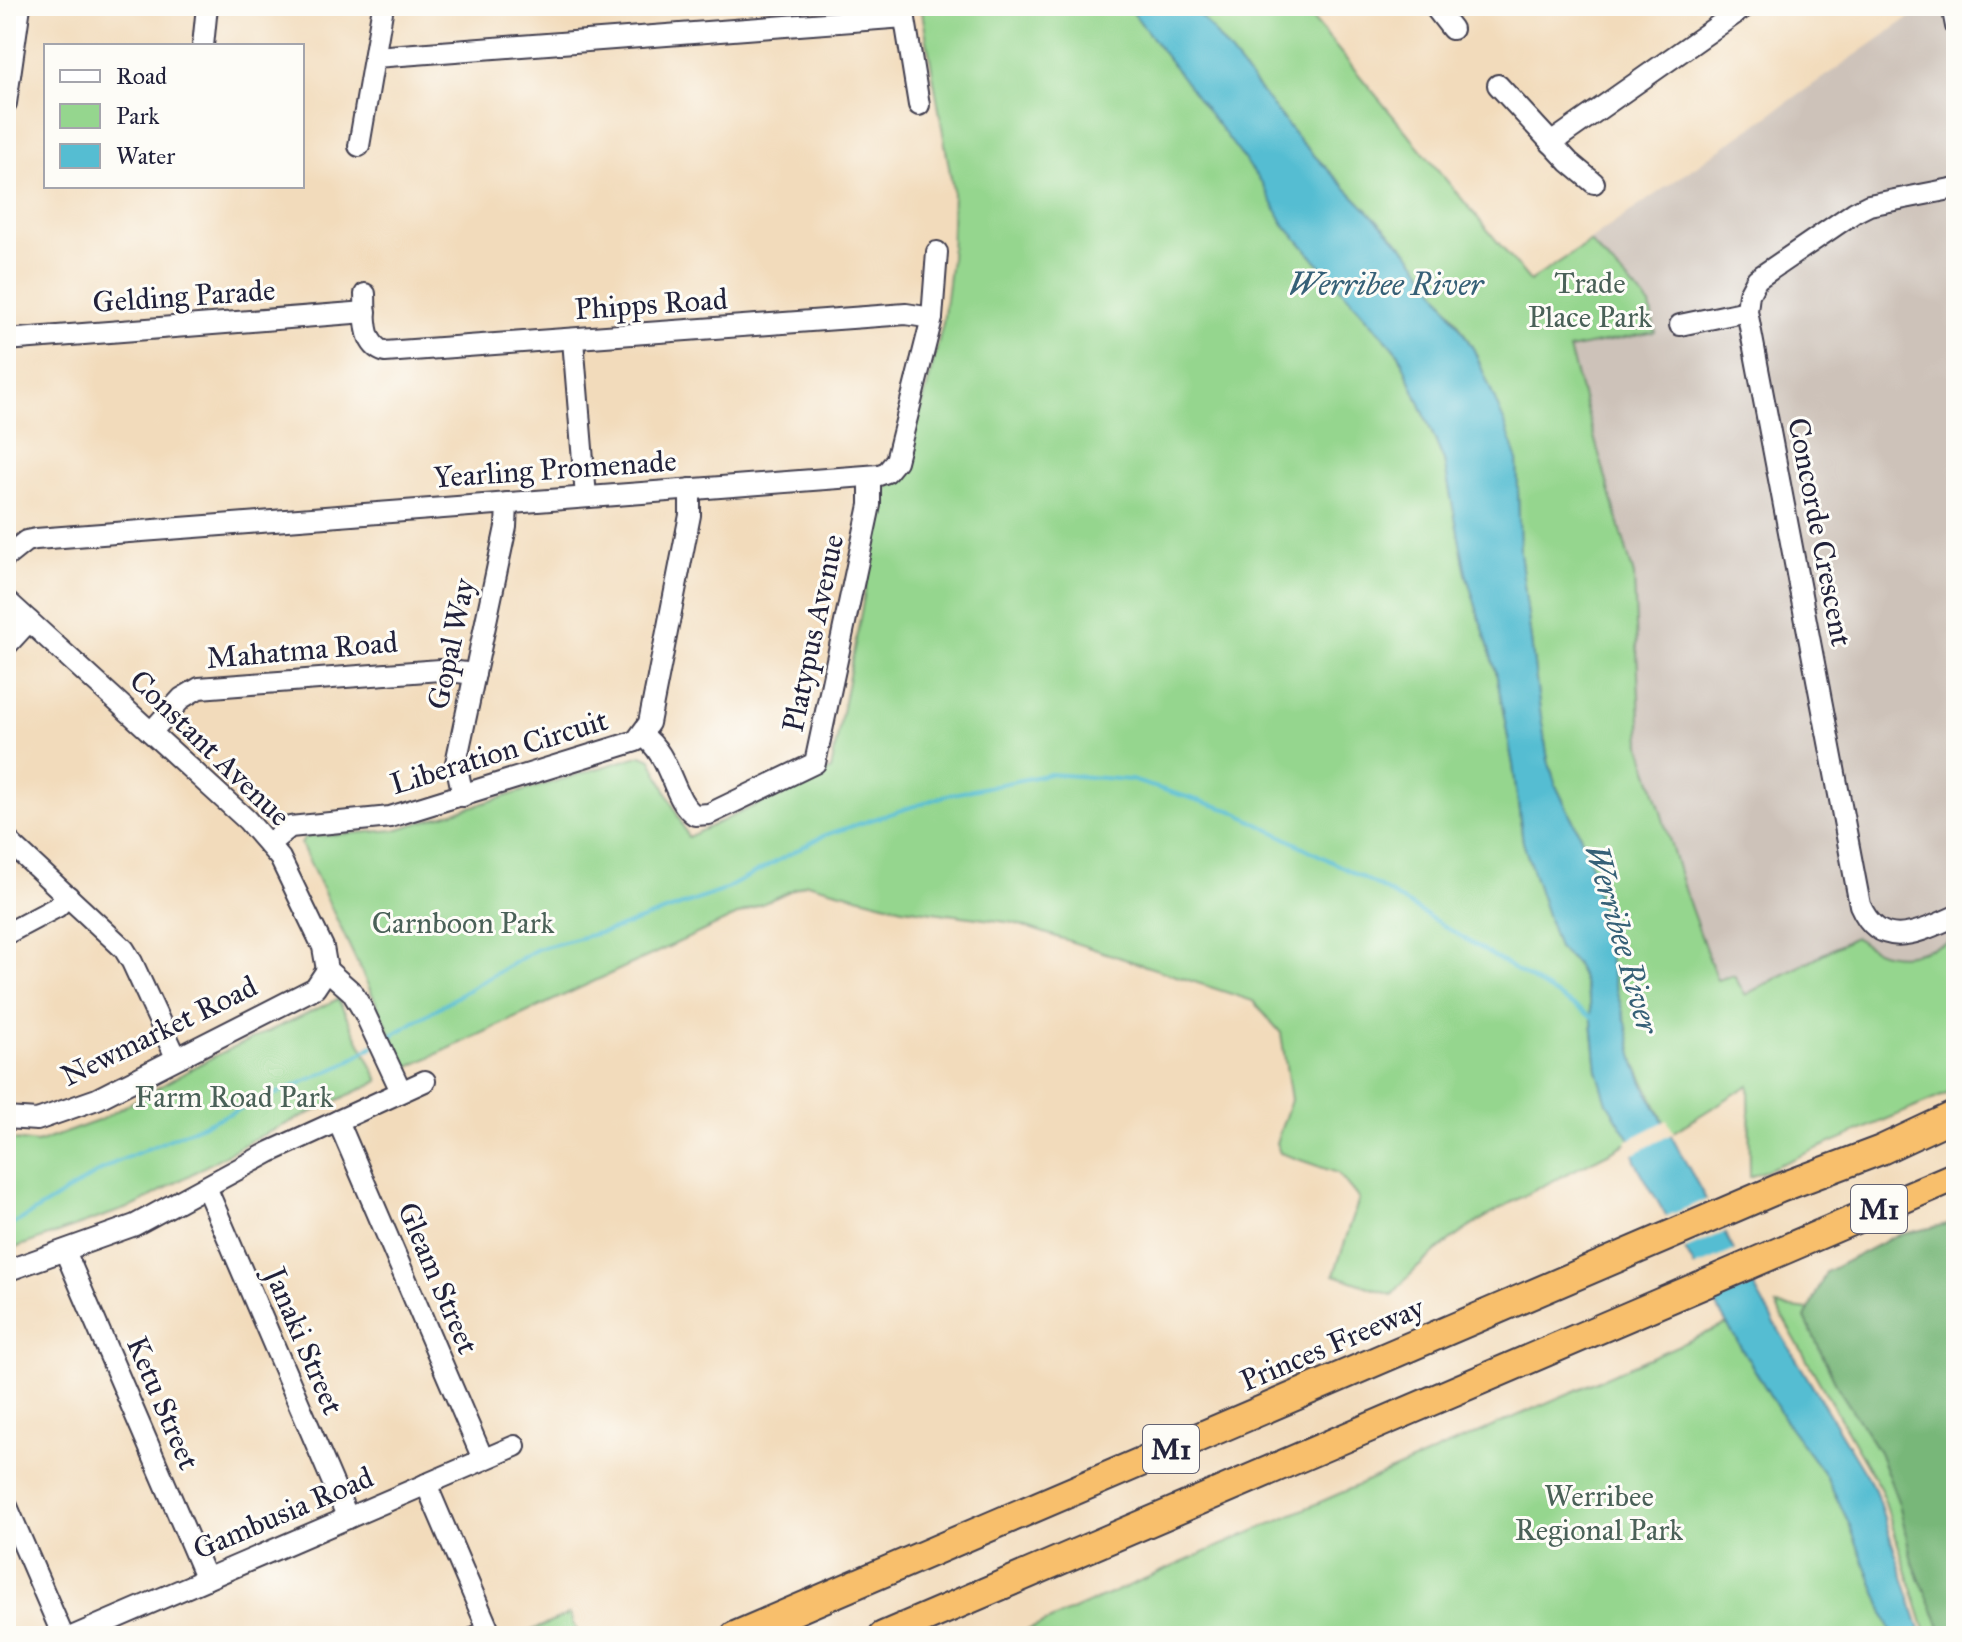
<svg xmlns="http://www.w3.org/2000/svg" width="1962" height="1642" font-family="'IM FELL Great Primer',serif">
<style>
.industrial{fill:#cdc2b9}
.green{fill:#95d68e;stroke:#5c7c64;stroke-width:2}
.forest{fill:#78b779;stroke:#4d6c5a;stroke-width:2}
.water{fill:#55bdd2;stroke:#3c7086;stroke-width:2}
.pier{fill:#f2dbbb}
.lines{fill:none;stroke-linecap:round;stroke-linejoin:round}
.stream{stroke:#55bdd2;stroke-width:4}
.minor-casing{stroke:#413e4e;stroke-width:24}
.highway-casing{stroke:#413e4e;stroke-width:32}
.minor{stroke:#fff;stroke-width:20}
.highway{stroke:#f8bf6c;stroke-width:28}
.labels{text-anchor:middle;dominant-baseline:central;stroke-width:6;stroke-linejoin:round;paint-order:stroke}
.shield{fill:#fdfcf7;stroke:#646373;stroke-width:2}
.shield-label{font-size:28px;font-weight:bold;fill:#22223b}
.park-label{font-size:30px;fill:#4a6158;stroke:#fdfcf7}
.street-label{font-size:30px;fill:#22223b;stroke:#fdfcf7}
.water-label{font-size:32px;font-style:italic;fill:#366077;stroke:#fdfcf7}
</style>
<rect width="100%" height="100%" fill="#fdfcf7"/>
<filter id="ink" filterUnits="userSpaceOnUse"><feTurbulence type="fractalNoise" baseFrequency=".0125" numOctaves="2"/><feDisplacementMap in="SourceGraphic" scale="16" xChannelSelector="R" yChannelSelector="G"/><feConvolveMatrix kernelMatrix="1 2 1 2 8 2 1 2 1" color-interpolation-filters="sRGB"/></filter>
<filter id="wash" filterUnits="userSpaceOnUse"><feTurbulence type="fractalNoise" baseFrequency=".006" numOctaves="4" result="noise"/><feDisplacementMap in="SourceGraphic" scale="32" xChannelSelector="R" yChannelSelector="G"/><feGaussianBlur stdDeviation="1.8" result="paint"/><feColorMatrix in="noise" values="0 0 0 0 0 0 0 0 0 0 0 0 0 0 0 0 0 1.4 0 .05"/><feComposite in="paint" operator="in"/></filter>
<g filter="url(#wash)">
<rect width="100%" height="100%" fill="#f2dbbb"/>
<polygon class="industrial" points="1926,6 1956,6 1956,939 1924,953 1904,956 1876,950 1855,937 1745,995 1718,981 1684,889 1641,745 1634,575 1531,281"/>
<g class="green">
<path d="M921 6H1128L1263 183 1283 223 1399 354 1444 461 1466 573 1496 672 1513 765 1523 842 1558 948 1576 964 1582 977 1590 1003 1597 1070 1631 1141C1549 1185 1451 1222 1392 1295L1334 1275 1359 1199 1338 1173 1280 1153 1276 1143 1291 1100 1281 1033 1253 1001 1014 923 903 908 807 883 407 1068 301 844 305 837 395 830 642 755 651 759 688 837 831 770 884 492 903 470 927 388 943 323 951 259 953 190Z"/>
<path d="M1193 6H1302L1530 281 1590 242 1650 305 1655 332 1569 349 1634 576 1641 745 1684 889 1717 980 1734 975 1745 995 1855 937C1888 966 1921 954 1956 939V1090L1750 1177 1749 1085 1670 1134 1635 1063 1626 1023 1613 979 1592 868 1580 835 1556 786 1548 760 1539 704 1520 552 1517 458 1474 350 1455 318 1410 254 1301 142Z"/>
<polygon points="338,999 379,1081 254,1139 136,1205 6,1251 6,1139 37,1143 98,1121 213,1057"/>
<polygon points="1776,1306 1834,1313 1956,1636 1927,1636 1881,1490"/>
<polygon points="1727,1324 1788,1425 1826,1476 1848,1521 1893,1636 1014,1636"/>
<polygon points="570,1614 579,1636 519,1636"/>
</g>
<polygon class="forest" points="1956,1222 1956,1636 1944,1636 1912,1561 1899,1504 1879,1452 1838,1388 1805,1318 1826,1272 1895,1236"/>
<polygon class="water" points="1128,6 1193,6 1301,142 1410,254 1433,285 1474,350 1506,426 1517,458 1520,552 1539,704 1548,760 1556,786 1580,835 1592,868 1613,979 1626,1023 1635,1063 1647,1092 1769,1314 1875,1490 1922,1636 1893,1636 1848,1521 1826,1476 1788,1425 1724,1319 1635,1161 1631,1141 1607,1103 1597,1070 1590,1003 1582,977 1576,964 1558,948 1523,842 1513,765 1496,672 1466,573 1444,461 1399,354 1283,223 1262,183"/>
<g class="pier">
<polygon points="1667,1120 1674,1133 1630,1156 1626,1141"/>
<polygon points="1710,1198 1728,1231 1681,1251 1662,1218"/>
<polygon points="1738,1249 1756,1283 1710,1303 1691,1269"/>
</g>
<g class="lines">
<g class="stream">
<polyline points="384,1040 537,949 618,928 722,891 825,835 948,795 1050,774 1131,780 1233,811 1377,885 1594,1018"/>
<polyline points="6,1226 19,1221 112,1164 343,1065 373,1046"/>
</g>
</g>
</g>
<g filter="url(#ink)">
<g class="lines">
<g class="minor-casing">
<g id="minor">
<polyline points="1434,6 1452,29"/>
<polyline points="1952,6 1956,26"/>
<polyline points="903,7 919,105"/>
<polyline points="203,46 207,6"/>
<polyline points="375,57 905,17"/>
<polyline points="1498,85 1569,162 1594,183"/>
<polyline points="6,103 20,6"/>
<polyline points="1551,143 1746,6"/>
<polyline points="359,146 383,6"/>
<path d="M1956 188 1869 205 1855 212 1757 279 1749 294 1747 311 1860 905C1881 953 1919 932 1956 916"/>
<path d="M365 294C366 315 362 345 385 352L906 314 932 318"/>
<polyline points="1680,325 1747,311"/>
<polyline points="6,340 366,312"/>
<polyline points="573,340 586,497"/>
<polyline points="6,557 26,541 36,539 879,475 887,472 896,461 932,318 937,252"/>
<polyline points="6,600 247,820 280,858 323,947 327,970 352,992 364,1012 401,1091"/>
<polyline points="6,646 29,621"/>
<polyline points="151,732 182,698 199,688 440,670 475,674"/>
<path d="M642 735C672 755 672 801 695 815L709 814 815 763 870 505V476"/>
<polyline points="463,796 456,763 506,527 507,503"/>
<polyline points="6,839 124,949 132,962 176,1057"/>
<polyline points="269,844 290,827 390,817 636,741 649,723 690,515 690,489"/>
<polyline points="6,934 57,907 68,896"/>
<polyline points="6,1118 37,1120 97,1099 315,988 327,970"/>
<polyline points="338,1121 483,1459"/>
<polyline points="206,1187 348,1518"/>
<polyline points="65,1251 206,1579"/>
<polyline points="6,1271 135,1225 270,1152 425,1081"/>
<polyline points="426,1484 489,1631 477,1636"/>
<polyline points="6,1504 63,1636"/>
<polyline points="74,1636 515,1446"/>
</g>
</g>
<g class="highway-casing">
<g id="highway">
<polyline points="735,1636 1780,1188 1881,1150 1956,1115"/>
<polyline points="883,1636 1956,1176"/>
</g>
</g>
<use href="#minor" class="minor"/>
<use href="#highway" class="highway"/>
</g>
</g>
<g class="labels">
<g class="shield">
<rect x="1851" y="1185" width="56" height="48" rx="6"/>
<rect x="1143" y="1425" width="56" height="48" rx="6"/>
</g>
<g class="shield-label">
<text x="1879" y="1209">M1</text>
<text x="1171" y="1449">M1</text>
</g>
<g class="park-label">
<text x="1590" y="283">Trade<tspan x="1590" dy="34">Place Park</tspan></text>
<text x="463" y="923">Carnboon Park</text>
<text x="234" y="1097">Farm Road Park</text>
<text x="1599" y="1496">Werribee<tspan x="1599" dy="34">Regional Park</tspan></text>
</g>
<g class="street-label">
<text transform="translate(184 296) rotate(-4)">Gelding Parade</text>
<text transform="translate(651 304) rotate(-4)">Phipps Road</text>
<text transform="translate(555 469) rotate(-4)">Yearling Promenade</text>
<text transform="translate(1820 532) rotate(79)">Concorde Crescent</text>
<text transform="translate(813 633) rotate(-78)">Platypus Avenue</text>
<text transform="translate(451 644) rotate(-78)">Gopal Way</text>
<text transform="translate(302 650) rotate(-5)">Mahatma Road</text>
<text transform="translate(210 748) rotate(44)">Constant Avenue</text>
<text transform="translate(499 752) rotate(-17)">Liberation Circuit</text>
<text transform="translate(159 1031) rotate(-26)">Newmarket Road</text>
<text transform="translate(438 1278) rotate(67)">Gleam Street</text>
<text transform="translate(304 1341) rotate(67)">Janaki Street</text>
<text transform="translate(1332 1344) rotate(-23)">Princes Freeway</text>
<text transform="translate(163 1403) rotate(67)">Ketu Street</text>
<text transform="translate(283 1513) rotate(-23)">Gambusia Road</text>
</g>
<g class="water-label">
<text x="1386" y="284">Werribee River</text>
<text transform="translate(1622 939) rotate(74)">Werribee River</text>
</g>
</g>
<rect width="1962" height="1642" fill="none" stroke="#fdfcf7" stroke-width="32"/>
<rect x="44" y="44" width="260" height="144" fill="#fdfcf7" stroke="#a5a5ac" stroke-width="2"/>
<rect x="60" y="70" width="40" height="12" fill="#ffffff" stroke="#a5a5ac" stroke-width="2"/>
<text x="116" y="84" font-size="24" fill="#22223b">Road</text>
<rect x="60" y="104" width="40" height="24" fill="#95d68e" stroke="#a5a5ac" stroke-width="2"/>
<text x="116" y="124" font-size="24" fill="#22223b">Park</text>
<rect x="60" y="144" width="40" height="24" fill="#55bdd2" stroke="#a5a5ac" stroke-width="2"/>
<text x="116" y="164" font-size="24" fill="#22223b">Water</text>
</svg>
